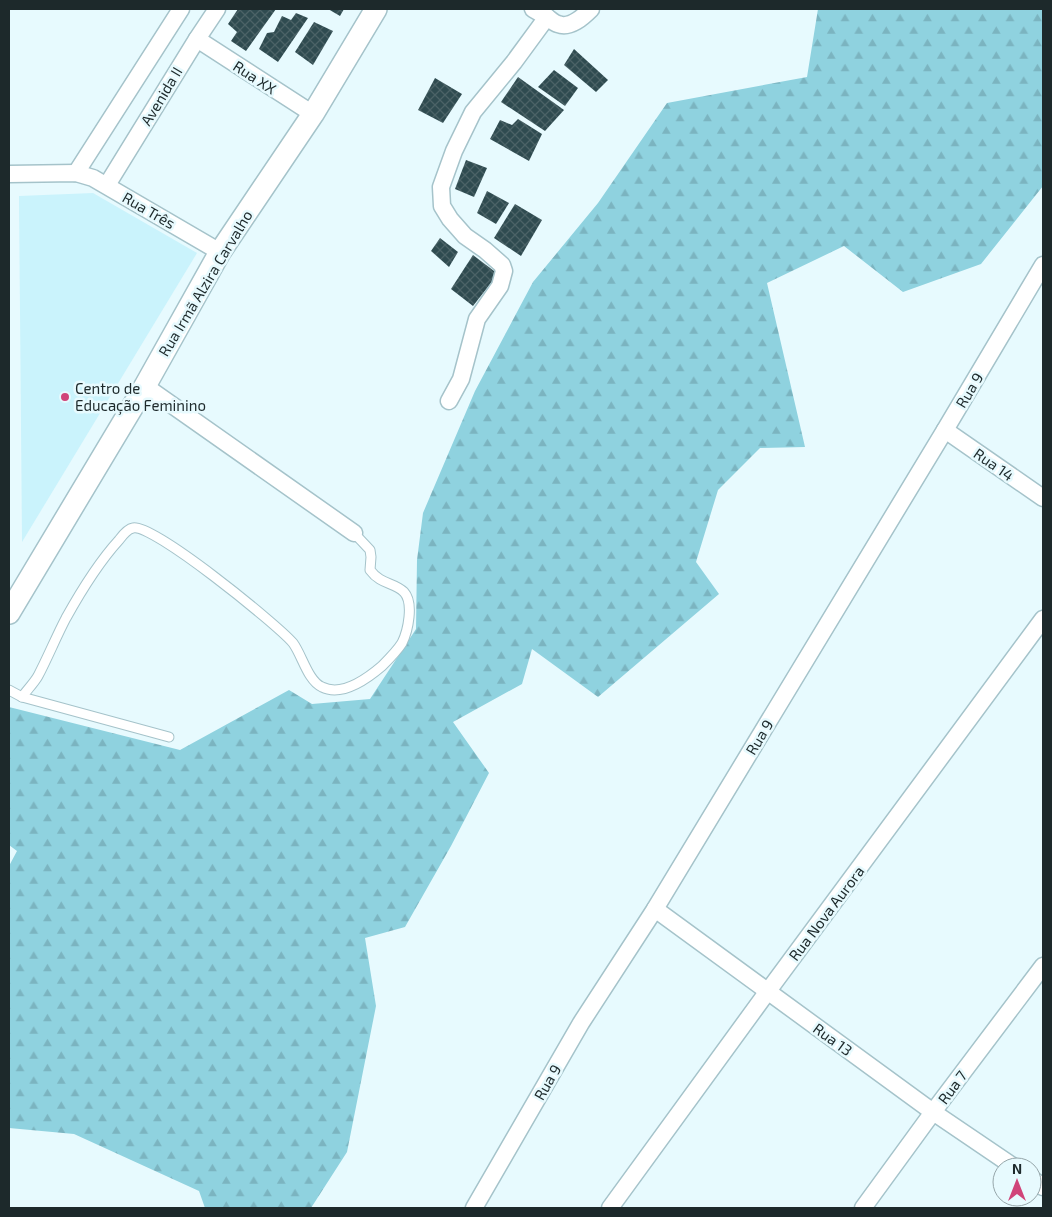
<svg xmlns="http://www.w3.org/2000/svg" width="1052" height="1217" font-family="'Exo 2',sans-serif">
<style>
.built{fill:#caf3fc}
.forest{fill:url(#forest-firs)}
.building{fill:url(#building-cross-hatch)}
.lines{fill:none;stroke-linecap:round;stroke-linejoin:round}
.service-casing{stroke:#a5c3ca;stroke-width:11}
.minor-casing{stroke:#a5c3ca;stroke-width:19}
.tertiary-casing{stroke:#a5c3ca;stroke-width:24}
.service{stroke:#fff;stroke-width:9}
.minor{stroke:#fff;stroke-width:16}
.tertiary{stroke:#fff;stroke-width:21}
.poi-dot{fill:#d04479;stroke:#e7fafe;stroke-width:2}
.labels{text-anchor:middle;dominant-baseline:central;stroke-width:5;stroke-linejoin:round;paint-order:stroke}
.street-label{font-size:15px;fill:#1d292b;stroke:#e7fafe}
.poi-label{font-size:15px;fill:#1d292b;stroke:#e7fafe;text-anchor:start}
</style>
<defs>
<pattern id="forest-firs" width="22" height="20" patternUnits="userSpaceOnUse" patternTransform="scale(1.25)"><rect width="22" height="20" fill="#8fd2df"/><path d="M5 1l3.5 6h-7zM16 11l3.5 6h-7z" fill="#7bb4c0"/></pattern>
<pattern id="building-cross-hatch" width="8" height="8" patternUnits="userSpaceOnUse" patternTransform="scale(1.25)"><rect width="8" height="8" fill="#2f4b50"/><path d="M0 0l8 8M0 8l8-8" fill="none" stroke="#4b6266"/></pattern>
</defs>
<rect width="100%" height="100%" fill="#e7fafe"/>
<polygon class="built" points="93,193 197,253 22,542 19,196"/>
<polygon class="forest" points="818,9 1043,9 1043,186 981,264 903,292 844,246 767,283 805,447 760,448 718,490 696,562 719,594 598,697 532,649 522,684 453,722 489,773 451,846 405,927 365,938 376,1006 347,1152 311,1208 205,1208 199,1191 74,1134 9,1128 9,866 17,851 9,845 9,707 180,750 289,690 312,704 370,699 416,629 417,560 423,513 475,391 533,282 598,203 667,103 807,77"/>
<g class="building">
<polygon points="238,9 276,9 246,51 231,41 237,32 228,24"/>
<polygon points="328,9 344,9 340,16"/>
<polygon points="296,13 308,18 278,62 259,49 267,33 274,32 282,16 291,20"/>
<polygon points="314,22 333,31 313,65 295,52"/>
<polygon points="574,49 608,80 596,92 564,65"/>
<polygon points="554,70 578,88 565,106 538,87"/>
<polygon points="518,77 564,110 545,131 501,102"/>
<polygon points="435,78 462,94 443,123 418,110"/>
<polygon points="518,119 542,134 529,161 490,139 500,120 512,125"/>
<polygon points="466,160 487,168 474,197 455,189"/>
<polygon points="487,191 509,203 496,224 477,213"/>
<polygon points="515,204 542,220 521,256 494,238"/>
<polygon points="440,238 458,252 449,267 431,251"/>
<polygon points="473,255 498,274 473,306 451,289"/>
</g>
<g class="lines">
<g class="service-casing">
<g id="service">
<polyline points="9,690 22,697 169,737"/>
<path d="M22 697C27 690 34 683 38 676 48 657 56 637 66 618 81 591 98 563 119 540 122 536 127 529 133 528 151 522 278 625 293 643 302 655 308 681 322 687 342 697 368 678 382 666 389 659 397 651 402 643 408 631 414 603 404 592 394 582 381 585 370 570L371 557 370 550 354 533"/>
</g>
</g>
<g class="minor-casing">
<g id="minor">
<polyline points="533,9 547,17"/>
<polyline points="197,39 313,114"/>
<polyline points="76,173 181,9"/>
<polyline points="9,174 76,173 93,178 220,252"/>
<polyline points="107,185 197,39 217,9"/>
<polyline points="145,386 354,533"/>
<path d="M449 401 461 379 477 319 500 286 504 271 502 265 485 250 465 236 450 219 442 206 441 187 454 151 473 112 514 62 547 17C551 20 554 23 558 24 570 29 583 17 591 9"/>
<polyline points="945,430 1043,498"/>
<polyline points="655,909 933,1112 1014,1167"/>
<polyline points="1032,1179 1043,1187"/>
<polyline points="474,1208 581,1023 655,909 945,430 1043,265"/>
<polyline points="610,1208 768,991 1043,619"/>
<polyline points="863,1208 933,1112 1043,966"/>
</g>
</g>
<g class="tertiary-casing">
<polyline id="tertiary" points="9,613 145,386 220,252 313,114 376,9"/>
</g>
<use href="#service" class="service"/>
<use href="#minor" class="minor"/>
<use href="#tertiary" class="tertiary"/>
</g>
<circle class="poi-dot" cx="65" cy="397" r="5"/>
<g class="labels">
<g class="street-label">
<text transform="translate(255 77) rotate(33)">Rua XX</text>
<text transform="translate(161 96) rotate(-59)">Avenida II</text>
<text transform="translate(149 210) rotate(30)">Rua Três</text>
<text transform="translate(205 283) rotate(-59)">Rua Irmã Alzira Carvalho</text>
<text transform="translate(969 390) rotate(-59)">Rua 9</text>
<text transform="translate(994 464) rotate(35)">Rua 14</text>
<text transform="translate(759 737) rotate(-59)">Rua 9</text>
<text transform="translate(826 913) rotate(-53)">Rua Nova Aurora</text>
<text transform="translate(833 1039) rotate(36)">Rua 13</text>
<text transform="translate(547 1082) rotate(-60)">Rua 9</text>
<text transform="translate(952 1087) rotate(-53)">Rua 7</text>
</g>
<g class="poi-label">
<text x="75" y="388">Centro de<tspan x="75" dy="17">Educação Feminino</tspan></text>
</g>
</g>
<rect width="1052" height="1217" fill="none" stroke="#1d292b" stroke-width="20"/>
<g transform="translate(1017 1182)"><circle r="24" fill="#e7fafe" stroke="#96a6aa"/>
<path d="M0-4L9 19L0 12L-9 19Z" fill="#d04479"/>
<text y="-8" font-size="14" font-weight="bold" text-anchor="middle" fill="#1d292b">N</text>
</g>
</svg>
